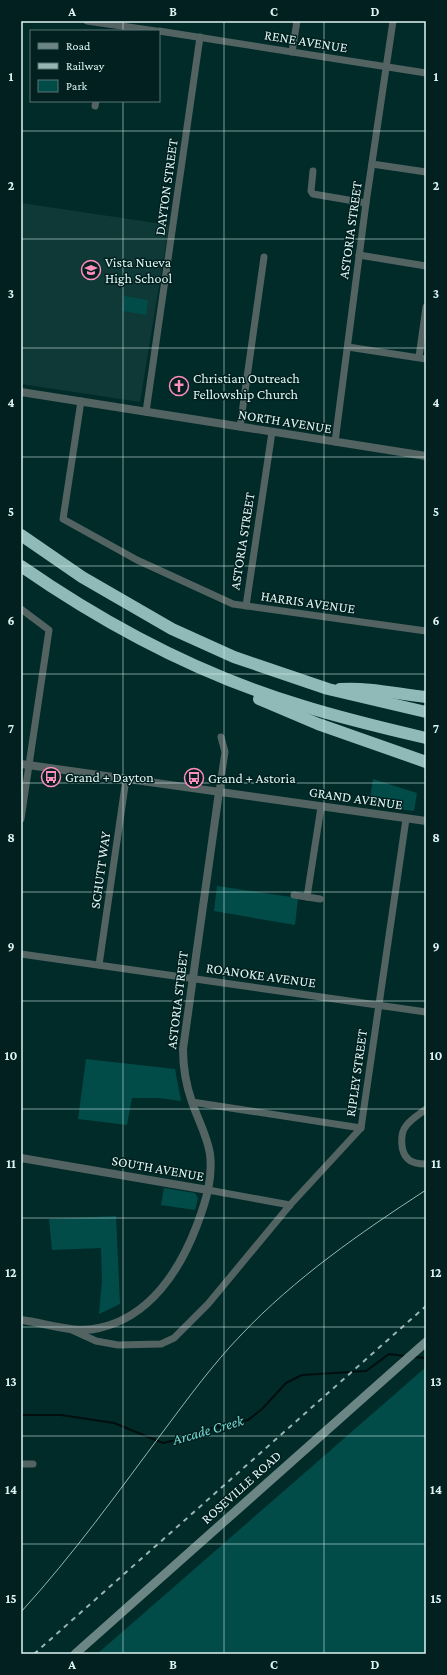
<svg xmlns="http://www.w3.org/2000/svg" width="447" height="1675" font-family="'Crimson Pro',serif">
<style>
.built{fill:#0f3936}
.green{fill:#014c49}
.lines{fill:none;stroke-linecap:round;stroke-linejoin:round}
.stream{stroke:#000f0e;stroke-width:2}
.minor{stroke:#526362;stroke-width:7}
.tertiary{stroke:#526362;stroke-width:8}
.secondary{stroke:#6b8684;stroke-width:9}
.motorway{stroke:#90bab7;stroke-width:12}
.tram{stroke:#98b5b3;stroke-width:1}
.rail{stroke:#98b5b3;stroke-width:2;stroke-dasharray:5 5;stroke-linecap:butt}
.grid{fill:none;stroke:#dff5f3;stroke-width:1;stroke-opacity:0.55}
.labels{text-anchor:middle;dominant-baseline:central;stroke-width:3;stroke-linejoin:round;paint-order:stroke}
.street-label{font-size:14px;fill:#dff5f3;stroke:#01201f}
.poi-label{font-size:14px;fill:#dff5f3;stroke:#01201f;text-anchor:start}
.water-label{font-size:15px;font-style:italic;fill:#77dad4;stroke:#01201f}
.neatline{fill:none;stroke:#dff5f3;stroke-width:1.5}
.grid-label{font-size:13px;text-anchor:middle;font-weight:bold;fill:#dff5f3}
</style>
<rect width="100%" height="100%" fill="#002b29"/>
<polygon class="built" points="21,203 169,225 140,402 21,384"/>
<g class="green">
<polygon points="124,296 148,300 146,315 122,311"/>
<polygon points="373,779 417,793 414,811 369,805"/>
<polygon points="217,886 298,898 295,925 214,911"/>
<polygon points="86,1059 175,1069 181,1101 159,1098 132,1098 127,1125 78,1119"/>
<polygon points="164,1188 195,1193 198,1198 195,1210 161,1205"/>
<polygon points="116,1216 120,1304 99,1314 102,1281 101,1248 52,1250 49,1219"/>
<polygon points="426,1367 426,1654 97,1654"/>
</g>
<g class="lines">
<g class="stream">
<polyline points="413,1357 426,1358"/>
<polyline points="21,1415 61,1415 114,1423 163,1443 188,1437 213,1428 248,1420 262,1409 286,1383 302,1375 366,1371 389,1354 405,1356"/>
</g>
<g class="minor">
<polyline points="87,21 156,31"/>
<polyline points="159,31 426,73"/>
<polyline points="292,52 297,21"/>
<polyline points="95,106 96,101"/>
<polyline points="372,164 426,172"/>
<polyline points="313,171 311,191 313,194 366,203"/>
<polyline points="359,255 426,266"/>
<polyline points="348,347 426,359"/>
<polyline points="419,357 426,307"/>
<polyline points="81,401 63,519 137,560 233,604 426,631"/>
<polyline points="146,412 200,37"/>
<polyline points="240,427 264,257"/>
<polyline points="335,442 366,203 393,21"/>
<polyline points="246,606 272,432"/>
<polyline points="21,609 49,630 21,819"/>
<polyline points="219,792 225,752 221,737"/>
<polyline points="294,895 320,899"/>
<polyline points="307,897 321,807"/>
<polyline points="21,954 426,1012"/>
<polyline points="99,965 126,779"/>
<polyline points="192,1102 361,1128"/>
<path d="M426 1109C420 1114 411 1119 406 1126 400 1133 400 1152 408 1159 412 1163 420 1164 426 1164"/>
<polyline points="208,1190 290,1205"/>
<polyline points="72,1330 96,1341 118,1345 161,1344 174,1338 208,1304 290,1205 361,1128 406,819"/>
<polyline points="21,1464 33,1464"/>
</g>
<g class="tertiary">
<polyline points="21,392 426,456"/>
<polyline points="21,764 426,821"/>
<polyline points="21,1158 208,1190"/>
<path d="M21 1320C46 1323 74 1334 99 1328 150 1317 180 1270 197 1225 206 1201 213 1179 210 1154 207 1135 198 1120 192 1102 186 1085 183 1067 183 1049L219 792"/>
</g>
<polyline class="secondary" points="75,1654 426,1342"/>
<g class="motorway">
<polyline points="21,535 82,577 172,629 234,657 328,689 426,712"/>
<path d="M21 566C106 625 200 675 300 705 341 718 383 728 426 738"/>
<path d="M340 689C369 687 397 694 426 697"/>
<polyline points="259,699 318,724 426,762"/>
</g>
<path class="tram" d="M21 1612C73 1555 119 1491 165 1429 189 1397 213 1364 241 1335 295 1278 360 1233 426 1190"/>
<polyline class="rail" points="34,1654 426,1306"/>
</g>
<path class="grid" d="M123 21V31M224 21V1654M324 21V1654M123 101V1654M21 131H426M21 239H426M21 348H426M21 457H426M21 566H426M21 674H426M21 783H426M21 892H426M21 1001H426M21 1109H426M21 1218H426M21 1327H426M21 1436H426M21 1544H426"/>
<defs>
<g id="school-ring" transform="scale(1)"><circle r="9.5" fill="#01201f" stroke="#fe8ebc" stroke-width="1.5"/><path d="M0-5L7-2L0 1L-7-2ZM-4 1L0 2.5L4 1V4Q0 6-4 4Z" fill="#fe8ebc"/></g>
<g id="church-ring" transform="scale(1)"><circle r="9.5" fill="#01201f" stroke="#fe8ebc" stroke-width="1.5"/><path d="M-1.2-6h2.4v3.5h3.3v2.4h-3.3V6h-2.4V-.1h-3.3v-2.4h3.3Z" fill="#fe8ebc"/></g>
<g id="bus-ring" transform="scale(1)"><circle r="9.5" fill="#01201f" stroke="#fe8ebc" stroke-width="1.5"/><path d="M-5-6H5V4H4V6H2V4H-2V6H-4V4H-5ZM-3.5-4V0h7V-4ZM-3.5 1.2v1.5H-2V1.2ZM2 1.2v1.5H3.5V1.2Z" fill="#fe8ebc"/></g>
</defs>
<g fill-rule="evenodd">
<use href="#school-ring" x="91" y="270"/>
<use href="#church-ring" x="179" y="386"/>
<use href="#bus-ring" x="51" y="777"/>
<use href="#bus-ring" x="194" y="778"/>
</g>
<g class="labels">
<g class="street-label">
<text transform="translate(306 41) rotate(9)">RENE AVENUE</text>
<text transform="translate(166 187) rotate(-82)">DAYTON STREET</text>
<text transform="translate(350 230) rotate(-82)">ASTORIA STREET</text>
<text transform="translate(285 421) rotate(9)">NORTH AVENUE</text>
<text transform="translate(242 541) rotate(-81)">ASTORIA STREET</text>
<text transform="translate(308 602) rotate(8)">HARRIS AVENUE</text>
<text transform="translate(356 798) rotate(8)">GRAND AVENUE</text>
<text transform="translate(100 870) rotate(-82)">SCHUTT WAY</text>
<text transform="translate(261 975) rotate(8)">ROANOKE AVENUE</text>
<text transform="translate(177 1000) rotate(-83)">ASTORIA STREET</text>
<text transform="translate(356 1073) rotate(-82)">RIPLEY STREET</text>
<text transform="translate(158 1168) rotate(10)">SOUTH AVENUE</text>
<text transform="translate(241 1487) rotate(-42)">ROSEVILLE ROAD</text>
</g>
<g class="poi-label">
<text x="105" y="262">Vista Nueva<tspan x="105" dy="16">High School</tspan></text>
<text x="193" y="378">Christian Outreach<tspan x="193" dy="16">Fellowship Church</tspan></text>
<text x="65" y="777">Grand + Dayton</text>
<text x="208" y="778">Grand + Astoria</text>
</g>
<g class="water-label">
<text transform="translate(208 1430) rotate(-16)">Arcade Creek</text>
</g>
</g>
<rect width="447" height="1675" fill="none" stroke="#01201f" stroke-width="44"/>
<rect x="30" y="30" width="130" height="72" fill="#01201f" stroke="#5a7574"/>
<rect x="38" y="43" width="20" height="6" fill="#6b8684" stroke="#5a7574"/>
<text x="66" y="50" font-size="12" fill="#dff5f3">Road</text>
<rect x="38" y="63" width="20" height="6" fill="#98b5b3" stroke="#5a7574"/>
<text x="66" y="70" font-size="12" fill="#dff5f3">Railway</text>
<rect x="38" y="80" width="20" height="12" fill="#014c49" stroke="#5a7574"/>
<text x="66" y="90" font-size="12" fill="#dff5f3">Park</text>
<rect x="22" y="22" width="403" height="1631" class="neatline"/>
<g class="grid-label">
<text x="72" y="16">A</text>
<text x="173" y="16">B</text>
<text x="274" y="16">C</text>
<text x="375" y="16">D</text>
<text x="11" y="81">1</text>
<text x="436" y="81">1</text>
<text x="11" y="190">2</text>
<text x="436" y="190">2</text>
<text x="11" y="298">3</text>
<text x="436" y="298">3</text>
<text x="11" y="407">4</text>
<text x="436" y="407">4</text>
<text x="11" y="516">5</text>
<text x="436" y="516">5</text>
<text x="11" y="625">6</text>
<text x="436" y="625">6</text>
<text x="11" y="733">7</text>
<text x="436" y="733">7</text>
<text x="11" y="842">8</text>
<text x="436" y="842">8</text>
<text x="11" y="951">9</text>
<text x="436" y="951">9</text>
<text x="11" y="1060">10</text>
<text x="436" y="1060">10</text>
<text x="11" y="1168">11</text>
<text x="436" y="1168">11</text>
<text x="11" y="1277">12</text>
<text x="436" y="1277">12</text>
<text x="11" y="1386">13</text>
<text x="436" y="1386">13</text>
<text x="11" y="1494">14</text>
<text x="436" y="1494">14</text>
<text x="11" y="1603">15</text>
<text x="436" y="1603">15</text>
<text x="72" y="1669">A</text>
<text x="173" y="1669">B</text>
<text x="274" y="1669">C</text>
<text x="375" y="1669">D</text>
</g>
</svg>
